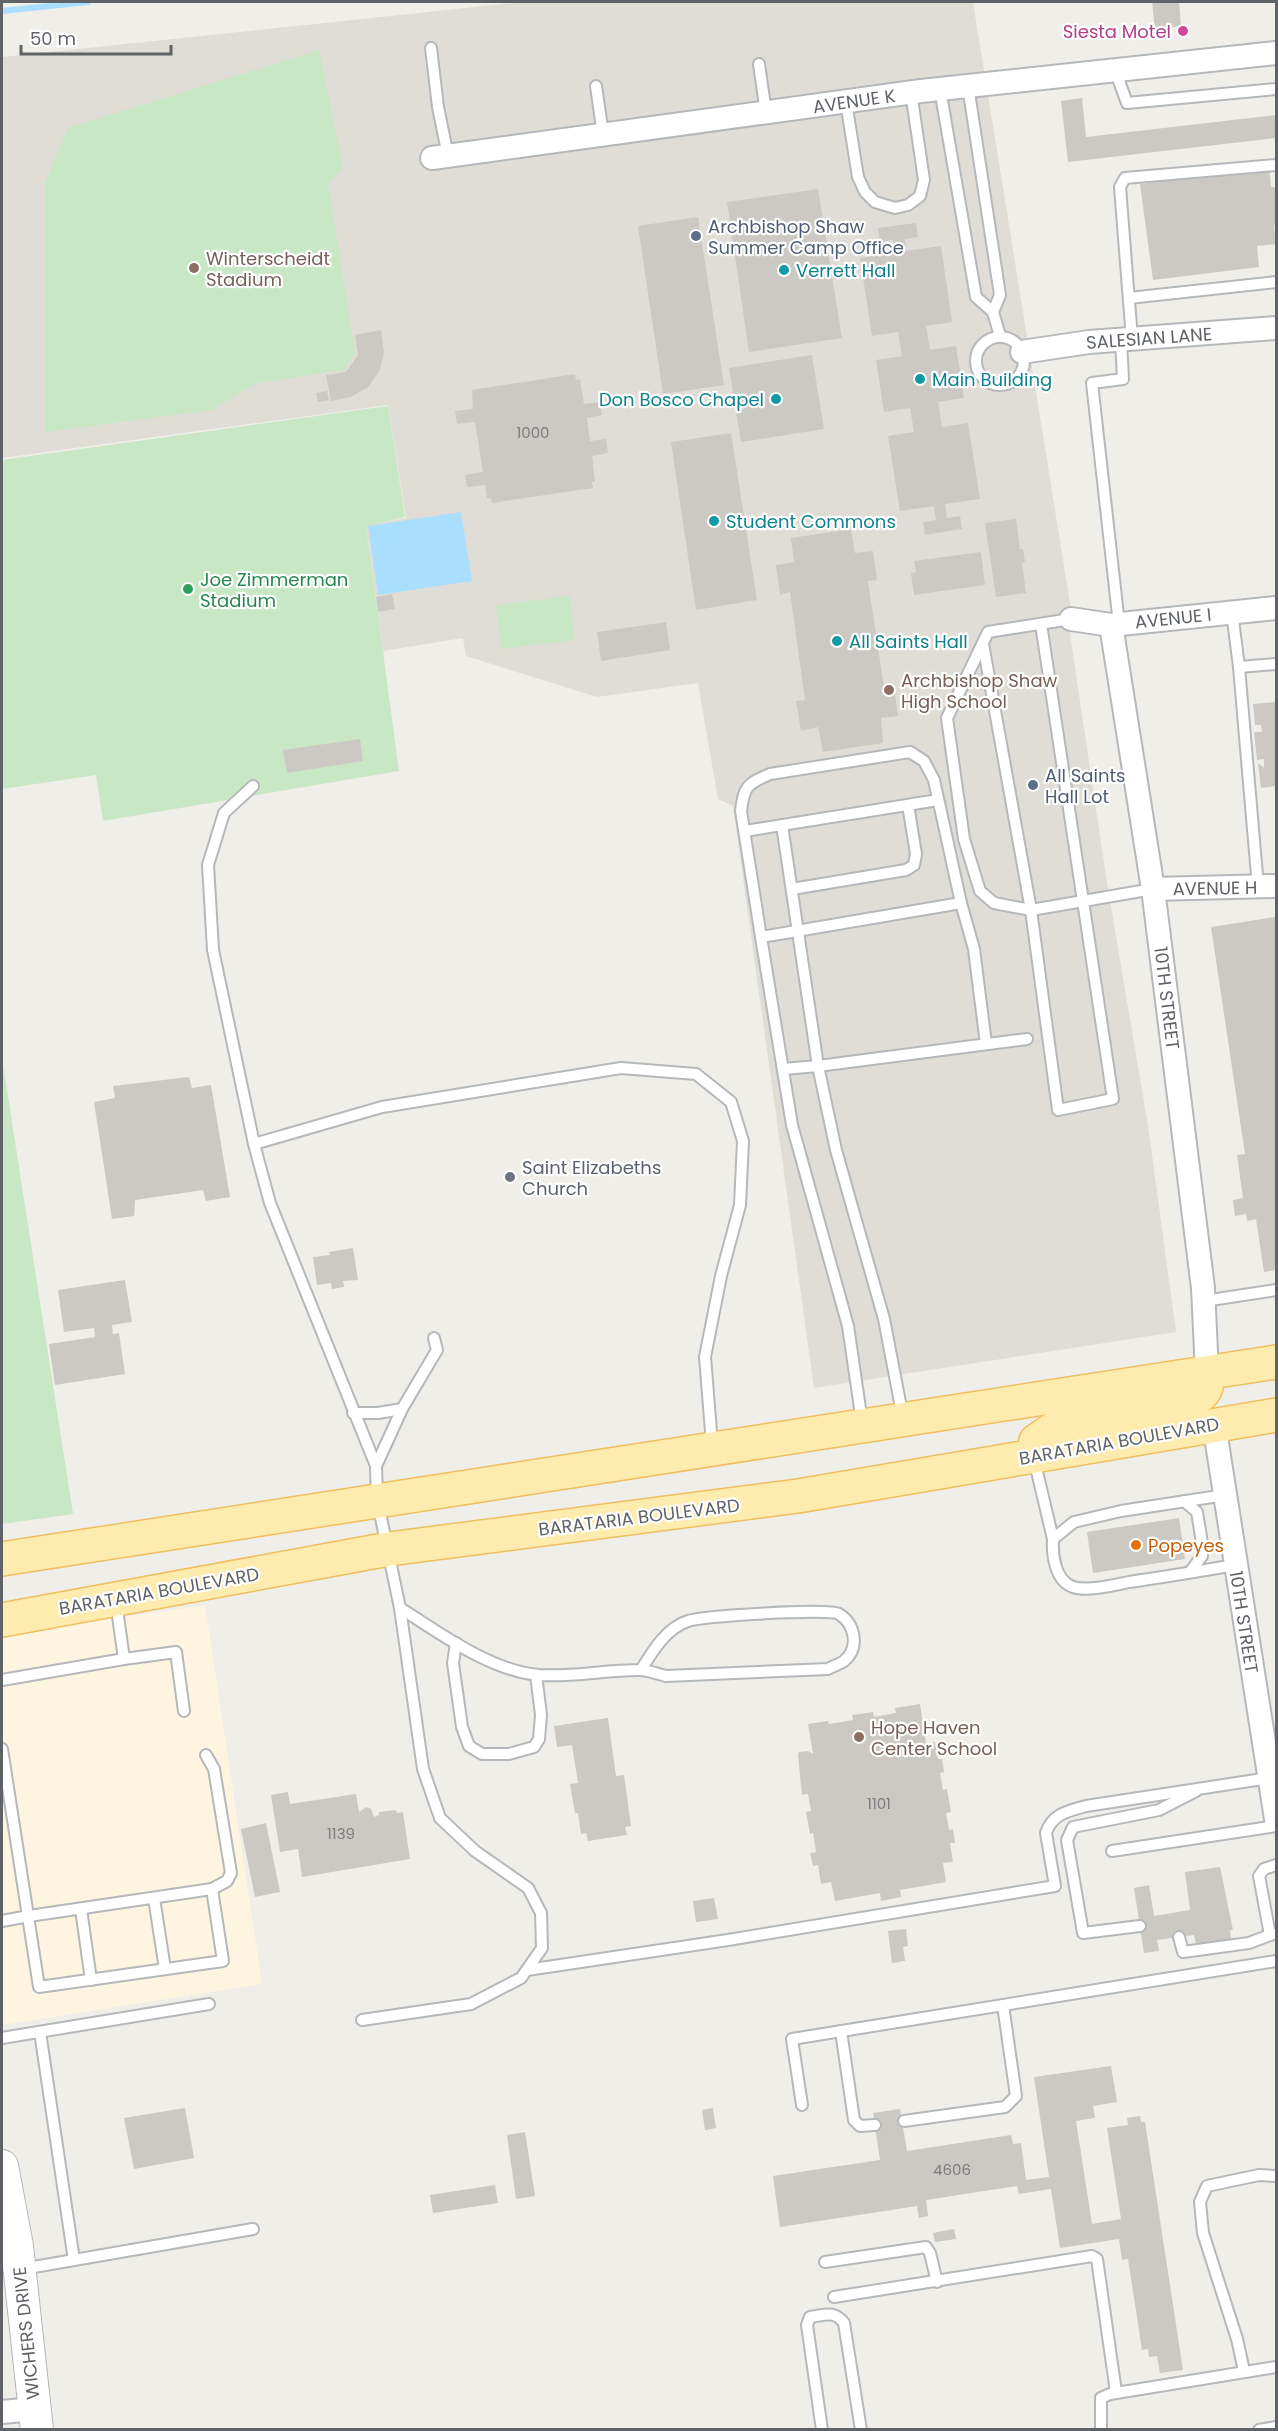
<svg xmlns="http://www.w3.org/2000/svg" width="1278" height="2431" font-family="Poppins,sans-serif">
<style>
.commercial{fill:#fdf5df}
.education{fill:#e0ddd6}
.green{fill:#c7e7c5}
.water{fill:#aadefe}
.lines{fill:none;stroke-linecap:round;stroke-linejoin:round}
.stream{stroke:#aadefe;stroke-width:6}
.building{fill:#ccc9c4}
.lane-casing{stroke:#b5b8bb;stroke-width:14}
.street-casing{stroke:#b5b8bb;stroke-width:26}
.secondary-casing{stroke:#b4b7bb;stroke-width:34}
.primary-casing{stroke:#f0bf61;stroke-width:36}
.lane{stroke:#fff;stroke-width:10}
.street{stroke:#fff;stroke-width:22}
.secondary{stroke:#fff;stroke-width:32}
.primary{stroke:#feecaf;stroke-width:33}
.hotel-dot{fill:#d1479c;stroke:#fff;stroke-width:2}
.service-dot{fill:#5c6f8a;stroke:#fff;stroke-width:2}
.education-dot{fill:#8d6e63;stroke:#fff;stroke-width:2}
.culture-dot{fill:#0f9aa8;stroke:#fff;stroke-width:2}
.leisure-dot{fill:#2e9e5b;stroke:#fff;stroke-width:2}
.worship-dot{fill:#6b7280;stroke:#fff;stroke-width:2}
.food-dot{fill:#e8710a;stroke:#fff;stroke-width:2}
.labels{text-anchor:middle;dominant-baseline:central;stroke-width:4.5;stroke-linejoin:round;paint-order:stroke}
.number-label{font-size:15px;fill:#7a7c7e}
.hotel-label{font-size:18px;fill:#b23c85;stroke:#fff;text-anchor:end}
.street-label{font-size:18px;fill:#5f6367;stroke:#fff}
.service-label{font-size:18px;fill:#4e5e75;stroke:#fff;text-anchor:start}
.education-label{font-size:18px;fill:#785e54;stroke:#fff;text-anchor:start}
.culture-label{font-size:18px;fill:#0d838f;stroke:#fff;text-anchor:start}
.leisure-label{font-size:18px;fill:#27864d;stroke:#fff;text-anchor:start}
.worship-label{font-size:18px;fill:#5b616d;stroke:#fff;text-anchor:start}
.food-label{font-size:18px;fill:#c56008;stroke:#fff;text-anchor:start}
</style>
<rect width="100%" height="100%" fill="#f0eee8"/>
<polygon class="commercial" points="205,1605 262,1984 2,2025 2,1635"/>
<polygon class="education" points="523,2 973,2 1071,609 1070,634 1107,883 1148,1125 1176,1332 814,1388 733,806 718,799 698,683 597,697 466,656 463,638 383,651 366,525 406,518 388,405 2,458 2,57"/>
<g class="green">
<polygon points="319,50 343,168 328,183 355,353 344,370 257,383 211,410 46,432 46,181 68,128"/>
<polygon points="388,406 405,517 366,526 399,771 103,821 96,775 2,789 2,460"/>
<polygon points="570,596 575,640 501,649 496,605"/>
<polygon points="2,1058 73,1514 2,1524"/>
</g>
<polygon class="water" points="461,512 472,581 378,595 368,526"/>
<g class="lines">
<polyline class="stream" points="2,11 88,2"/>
</g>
<g class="building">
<polygon points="1152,2 1179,2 1181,26 1155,29"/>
<polygon points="1082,98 1086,137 1276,115 1276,138 1068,162 1061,101"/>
<polygon points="1269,168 1271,187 1276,187 1276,225 1274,225 1276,244 1257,246 1259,267 1153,280 1140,184"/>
<polygon points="818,189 842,338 749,352 727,202"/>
<polygon points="698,217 724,385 663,394 638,226"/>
<polygon points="916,223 918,237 905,239 906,251 941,246 952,322 926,326 930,350 956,346 964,398 938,402 942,427 968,423 980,499 945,504 947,518 960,516 962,529 925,535 923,522 936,520 934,506 900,511 888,436 914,432 910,408 884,412 876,360 902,356 898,332 872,336 860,258 895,252 893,240 880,242 878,228"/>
<polygon points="381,330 384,352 380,370 368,387 351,397 331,401 326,375 346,372 358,355 355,335"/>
<polygon points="812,355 824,429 741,442 729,368"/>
<polygon points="575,374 576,380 580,379 584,404 600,402 602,415 587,418 590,441 606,439 608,453 592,456 595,482 592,482 593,488 492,503 491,498 487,498 485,485 467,487 465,475 483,472 475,422 457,424 455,411 473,409 472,390"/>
<polygon points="327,391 329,400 318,402 316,393"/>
<polygon points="731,433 757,600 696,610 671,442"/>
<polygon points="1016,519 1020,549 1023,549 1025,562 1022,563 1026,593 996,597 985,523"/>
<polygon points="851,529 855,553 873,551 877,580 868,581 884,687 894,686 898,716 881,718 883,743 823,752 818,727 801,731 796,701 805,700 790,592 780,595 776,565 794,562 791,538"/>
<polygon points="981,552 985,585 914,595 911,573 916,572 914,561"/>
<polygon points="392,594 395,609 378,612 376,597"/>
<polygon points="666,622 670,650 601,661 597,632"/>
<polygon points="1276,702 1276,786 1261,788 1258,763 1264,768 1264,759 1257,760 1254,732 1262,732 1261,725 1255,725 1253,704"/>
<polygon points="360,739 363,761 287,773 283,750"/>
<polygon points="1276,917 1276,1270 1264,1272 1256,1219 1247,1221 1246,1214 1235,1216 1233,1200 1243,1198 1237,1155 1245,1154 1211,927"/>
<polygon points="189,1077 192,1088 211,1085 230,1197 206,1201 203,1190 135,1200 134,1216 112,1219 94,1102 115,1098 113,1086"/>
<polygon points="353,1248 358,1280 343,1281 344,1287 332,1289 331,1283 317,1285 313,1257 330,1255 329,1252"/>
<polygon points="125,1280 132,1322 112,1325 113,1334 119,1333 125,1374 55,1385 49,1344 95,1337 94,1328 64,1332 58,1290"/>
<polygon points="1179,1518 1185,1559 1093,1573 1087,1532"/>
<polygon points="920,1704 926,1744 935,1742 938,1759 942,1759 944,1772 940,1773 943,1790 947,1789 951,1812 946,1813 949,1830 953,1829 955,1843 950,1843 953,1862 943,1863 946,1882 900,1890 901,1897 881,1901 880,1893 835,1901 831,1882 821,1884 818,1865 813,1866 810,1853 816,1852 813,1833 810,1834 806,1812 811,1811 808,1794 802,1795 798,1755 799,1752 808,1751 813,1754 808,1724 828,1721 829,1724 853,1720 852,1715 873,1712 874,1717 896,1713 895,1708"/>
<polygon points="608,1718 616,1776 624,1775 631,1826 625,1827 627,1835 588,1841 586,1833 581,1834 578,1813 575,1813 570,1784 578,1783 572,1745 557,1747 554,1726"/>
<polygon points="288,1792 290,1804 356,1794 359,1812 366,1807 371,1809 374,1817 379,1815 379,1812 396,1810 397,1813 403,1812 410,1859 302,1877 298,1849 280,1852 271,1795"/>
<polygon points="266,1823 280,1892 255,1897 241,1829"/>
<polygon points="1220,1867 1233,1930 1230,1930 1231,1939 1196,1944 1194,1935 1157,1940 1159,1951 1144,1953 1134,1888 1149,1885 1154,1916 1190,1910 1185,1872"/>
<polygon points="714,1898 718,1919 696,1922 693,1901"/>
<polygon points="906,1929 908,1946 903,1947 905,1961 892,1963 888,1931"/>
<polygon points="1111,2066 1117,2102 1093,2106 1095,2118 1076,2121 1092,2224 1121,2219 1107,2128 1128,2125 1127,2118 1140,2116 1141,2122 1145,2122 1183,2370 1160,2373 1157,2356 1149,2357 1148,2349 1142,2350 1128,2259 1122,2260 1119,2239 1060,2248 1051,2189 1019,2194 1017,2186 926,2200 928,2216 919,2218 917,2206 780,2227 773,2176 880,2160 873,2113 900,2109 907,2151 1011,2135 1013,2144 1021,2143 1026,2180 1049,2177 1034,2077"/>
<polygon points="185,2108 194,2158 134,2169 124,2118"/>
<polygon points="713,2108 716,2128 705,2130 702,2110"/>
<polygon points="525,2132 535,2196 516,2199 507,2135"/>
<polygon points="495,2185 498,2203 433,2213 430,2195"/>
<polygon points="954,2229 956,2239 935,2242 933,2233"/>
</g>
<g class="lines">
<g class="lane-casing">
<g id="lane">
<polyline points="431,48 438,107 448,156"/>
<polyline points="759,64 766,113"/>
<polyline points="1115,70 1127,103 1276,89"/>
<polyline points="596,86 603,135"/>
<polyline points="940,89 976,297 993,312 1000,295 968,86"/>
<polyline points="846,102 858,177 865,192 875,202 895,208 908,205 920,196 924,180 911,92"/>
<polyline points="1129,298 1276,282"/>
<polyline points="993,312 1000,336"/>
<circle cx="1000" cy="361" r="24"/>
<polyline points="1132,339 1120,187 1125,178 1276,165"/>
<polyline points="1232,612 1239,667 1276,664"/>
<polyline points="1071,619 988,632 947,718 964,839 980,891 994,903 1031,910 1153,889"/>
<polyline points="1119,624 1092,383 1123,379 1121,340"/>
<polyline points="983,644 1031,910 1058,1110 1113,1099 1041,624"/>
<polyline points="1239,667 1258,887"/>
<polyline points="253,786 224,813 208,865 213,950 254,1144 270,1203 376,1466 377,1499 400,1608 423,1769 440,1818 475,1851 528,1888 541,1913 542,1948 521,1978 471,2004 362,2020"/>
<polyline points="782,825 818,1066 836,1150 884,1319 903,1418"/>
<polyline points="745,831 938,800"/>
<polyline points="792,889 906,870 914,865 916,854 908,805"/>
<path d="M761 937 741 811C744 786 747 784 770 774L910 752 924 761 934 780 961 903"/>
<polyline points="783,1069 818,1066 1027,1039"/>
<polyline points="254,1144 382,1107 621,1068 696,1074 731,1102 743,1141 740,1205 721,1276 705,1357 712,1444"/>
<polyline points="1204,1301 1276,1290"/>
<polyline points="353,1413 378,1413 402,1409"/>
<polyline points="862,1422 848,1326 792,1125 761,937 961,903 974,949 986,1044"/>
<polyline points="1034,1459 1053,1539"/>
<polyline points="376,1466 402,1409 437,1350 434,1338"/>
<path d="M1225 1495 1121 1511 1074 1522 1053 1539C1052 1555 1055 1581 1073 1587 1087 1592 1115 1585 1129 1582 1165 1577 1200 1571 1235 1565"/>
<polyline points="1184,1501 1197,1512 1202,1543 1202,1556 1190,1572"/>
<polyline points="116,1602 124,1659"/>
<path d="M400 1608C440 1633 490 1671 539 1675 573 1677 606 1670 639 1670 648 1670 657 1674 666 1676L828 1669C833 1666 840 1664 844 1661 860 1648 855 1624 839 1614 828 1608 702 1616 688 1621 666 1628 652 1652 641 1670"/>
<polyline points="456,1643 453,1663 462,1727 469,1746 482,1754 509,1754 534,1747 539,1739 541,1715 536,1675"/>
<polyline points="2,1680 124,1659 176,1652 184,1711"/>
<polyline points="2,1749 39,1987 223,1961 212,1889 29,1916 2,1921"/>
<polyline points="206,1755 214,1769 231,1873 227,1881 212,1889"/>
<polyline points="1112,1851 1276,1826"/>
<polyline points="154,1898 165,1969"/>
<polyline points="81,1909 91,1980"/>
<polyline points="1140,1926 1083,1933 1067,1840 1073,1827 1159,1810 1196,1791"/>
<polyline points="1274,1934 1270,1935 1259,1876 1264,1869 1276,1865"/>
<polyline points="1179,1937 1183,1952 1249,1943 1270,1935"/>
<path d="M527 1970 728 1940 1055 1886 1046 1833C1052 1814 1068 1811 1086 1806L1269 1778"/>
<polyline points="841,2031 854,2120 860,2126 875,2125"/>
<polyline points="40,2032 74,2260"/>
<polyline points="2,2038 209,2004"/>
<polyline points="802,2105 792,2039 1276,1961"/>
<polyline points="904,2121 1005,2107 1016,2096 1003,2005"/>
<polyline points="825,2262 926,2247 930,2253 937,2282"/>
<polyline points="22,2269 253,2229"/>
<polyline points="834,2297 1092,2256 1097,2259 1116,2392"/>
<polyline points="1244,2371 1237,2339 1203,2233 1200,2202 1207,2186 1259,2175 1276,2176"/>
<path d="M822 2430 807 2325 810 2317C825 2315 834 2310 844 2323L861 2430"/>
<polyline points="1101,2430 1101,2398 1110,2394 1276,2367"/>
<polyline points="1259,2430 1276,2427"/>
</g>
</g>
<g class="street-casing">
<g id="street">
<polyline points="432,158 921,91 1276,53"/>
<polyline points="1022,352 1089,342 1276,328"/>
<polyline points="1071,619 1111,625 1276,608"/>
<polyline points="1111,625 1153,889 1203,1288 1207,1373"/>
<polyline points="1153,889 1276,886"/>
<polyline points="1214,1424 1276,1819"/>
<polyline points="2,2412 34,2409"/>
</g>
</g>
<g class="secondary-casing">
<polyline id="secondary" points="2,2166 17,2246 37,2430"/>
</g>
<g class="primary-casing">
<g id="primary">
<path d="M1034 1456 1036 1441 1059 1425 1198 1397C1208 1390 1207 1384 1207 1373"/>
<polyline points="2,1559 1276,1362"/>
<polyline points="2,1620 389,1549 798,1496 1276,1415"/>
</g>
</g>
<use href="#lane" class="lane"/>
<use href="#street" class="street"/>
<use href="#secondary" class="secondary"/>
<use href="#primary" class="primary"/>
</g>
<circle class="hotel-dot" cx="1183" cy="31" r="6"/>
<g class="service-dot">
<circle cx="696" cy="236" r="6"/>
<circle cx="1033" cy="785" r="6"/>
</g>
<g class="education-dot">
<circle cx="194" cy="268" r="6"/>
<circle cx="889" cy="690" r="6"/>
<circle cx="859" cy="1737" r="6"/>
</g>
<g class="culture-dot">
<circle cx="784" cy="270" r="6"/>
<circle cx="920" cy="379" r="6"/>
<circle cx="776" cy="399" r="6"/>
<circle cx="714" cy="521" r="6"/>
<circle cx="837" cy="641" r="6"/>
</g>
<circle class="leisure-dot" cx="188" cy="589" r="6"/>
<circle class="worship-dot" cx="510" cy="1177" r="6"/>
<circle class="food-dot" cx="1136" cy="1545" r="6"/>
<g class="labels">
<g class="number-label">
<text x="533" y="432">1000</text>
<text x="879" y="1803">1101</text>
<text x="341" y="1833">1139</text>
<text x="952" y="2169">4606</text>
</g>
<g class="hotel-label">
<text x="1171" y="31">Siesta Motel</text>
</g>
<g class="street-label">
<text transform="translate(854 101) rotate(-8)">AVENUE K</text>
<text transform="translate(1149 338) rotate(-4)">SALESIAN LANE</text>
<text transform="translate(1173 618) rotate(-6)">AVENUE I</text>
<text transform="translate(1215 888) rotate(-1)">AVENUE H</text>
<text transform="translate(1167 998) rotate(83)">10TH STREET</text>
<text transform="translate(1119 1441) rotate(-10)">BARATARIA BOULEVARD</text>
<text transform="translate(639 1517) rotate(-7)">BARATARIA BOULEVARD</text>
<text transform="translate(159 1591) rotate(-10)">BARATARIA BOULEVARD</text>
<text transform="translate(1244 1622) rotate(81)">10TH STREET</text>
<text transform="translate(26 2333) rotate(-96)">WICHERS DRIVE</text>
</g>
<g class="service-label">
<text x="708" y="226">Archbishop Shaw<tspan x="708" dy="21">Summer Camp Office</tspan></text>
<text x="1045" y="775">All Saints<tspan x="1045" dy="21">Hall Lot</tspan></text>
</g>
<g class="education-label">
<text x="206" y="258">Winterscheidt<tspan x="206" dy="21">Stadium</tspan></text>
<text x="901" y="680">Archbishop Shaw<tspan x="901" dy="21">High School</tspan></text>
<text x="871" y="1727">Hope Haven<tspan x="871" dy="21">Center School</tspan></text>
</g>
<g class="culture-label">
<text x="796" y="270">Verrett Hall</text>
<text x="932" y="379">Main Building</text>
<text x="764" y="399" text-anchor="end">Don Bosco Chapel</text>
<text x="726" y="521">Student Commons</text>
<text x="849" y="641">All Saints Hall</text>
</g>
<g class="leisure-label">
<text x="200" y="579">Joe Zimmerman<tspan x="200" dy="21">Stadium</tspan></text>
</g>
<g class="worship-label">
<text x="522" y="1167">Saint Elizabeths<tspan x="522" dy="21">Church</tspan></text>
</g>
<g class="food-label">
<text x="1148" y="1545">Popeyes</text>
</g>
</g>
<rect width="1278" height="2431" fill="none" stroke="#5f6367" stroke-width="6"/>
<path d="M21 45v9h150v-9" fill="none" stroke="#5f6367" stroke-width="3"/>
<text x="30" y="45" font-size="18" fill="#5f6367" stroke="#ffffff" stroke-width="4.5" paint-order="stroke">50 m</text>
</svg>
